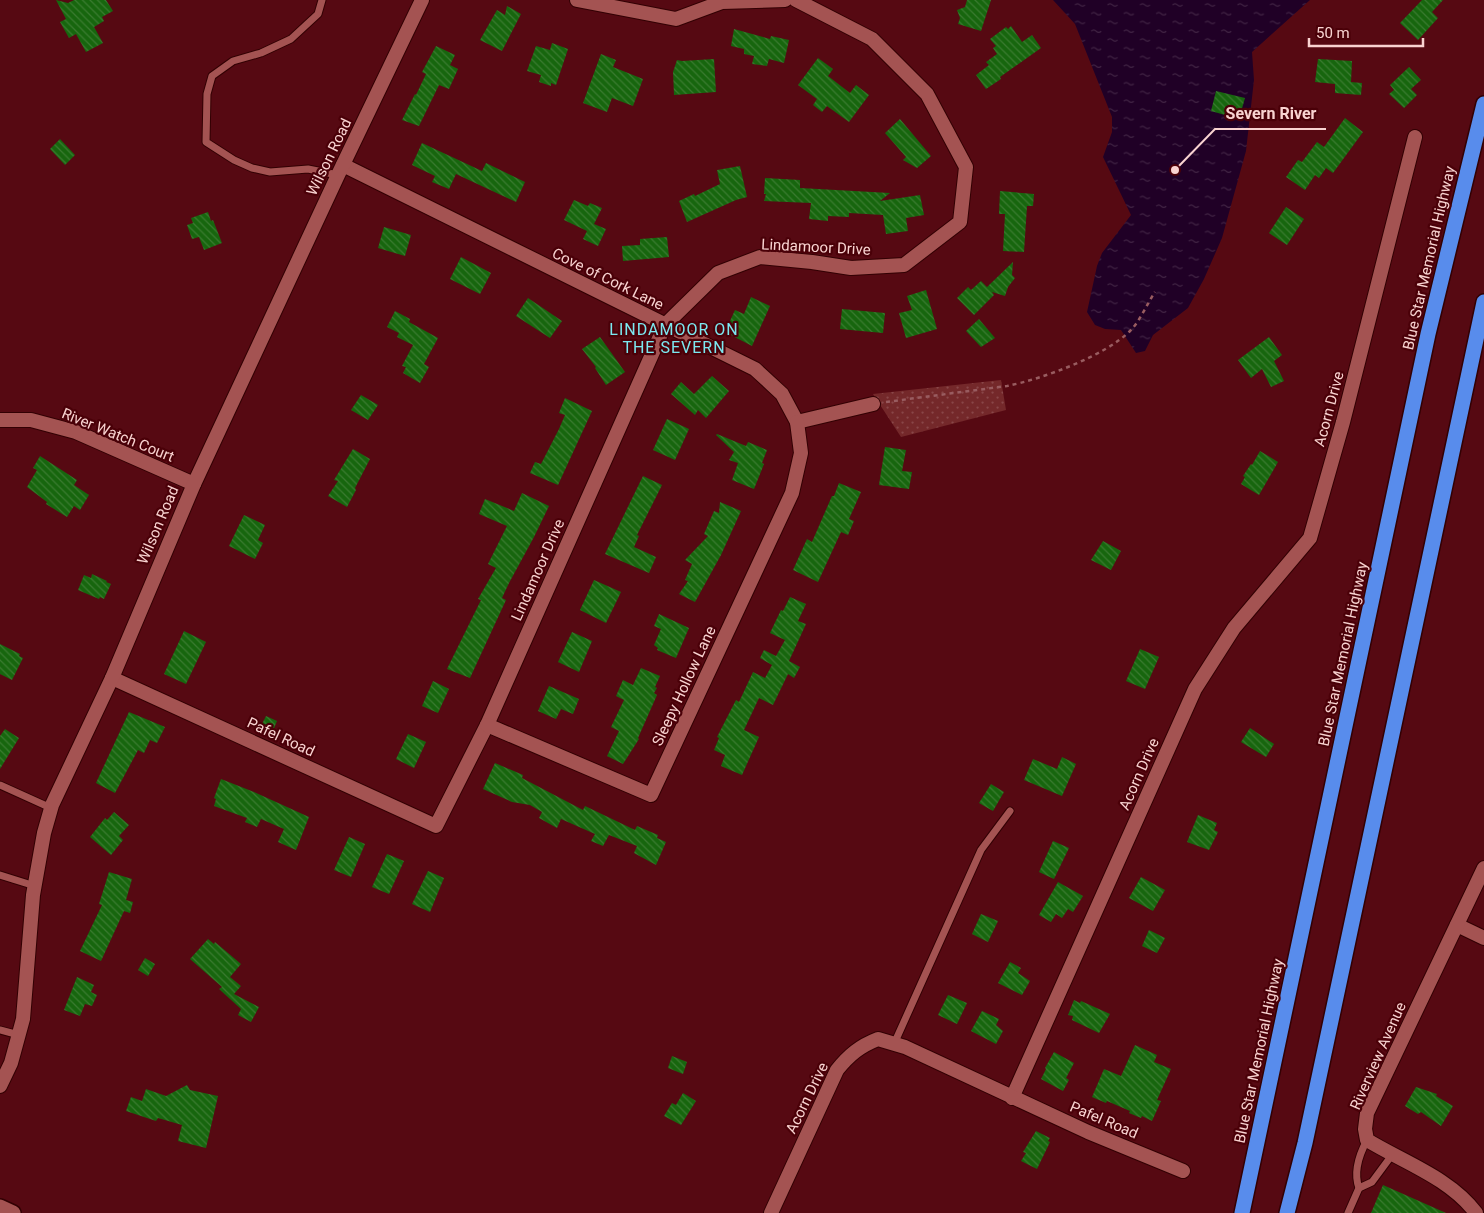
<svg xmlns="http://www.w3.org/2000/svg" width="1484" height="1213" font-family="Roboto,sans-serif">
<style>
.grass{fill:url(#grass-dots)}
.water{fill:url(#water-ripples)}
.building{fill:url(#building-back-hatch)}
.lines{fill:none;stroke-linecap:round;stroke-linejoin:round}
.lane-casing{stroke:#320003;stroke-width:9}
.street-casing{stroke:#320003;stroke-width:16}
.secondary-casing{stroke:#320003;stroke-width:18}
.highway-casing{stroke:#320003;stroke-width:18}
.path{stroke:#995c60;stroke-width:2.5;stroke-dasharray:4 4;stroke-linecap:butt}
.lane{stroke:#a45352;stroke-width:7}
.street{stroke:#a45352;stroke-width:14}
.secondary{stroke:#a45352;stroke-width:15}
.highway{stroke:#588cec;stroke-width:15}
.labels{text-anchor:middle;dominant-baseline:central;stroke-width:4.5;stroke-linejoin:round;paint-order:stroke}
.street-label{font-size:15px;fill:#f9d3d1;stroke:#4a0008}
.neighbourhood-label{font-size:16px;letter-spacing:1px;fill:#7ce8f0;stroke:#4a0008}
.leader{fill:none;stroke:#f9d3d1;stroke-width:2}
.callout-dot{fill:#f9d3d1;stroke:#4a0008;stroke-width:2}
.callout-label{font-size:16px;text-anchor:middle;font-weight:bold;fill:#f9d3d1;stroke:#4a0008;stroke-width:4.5;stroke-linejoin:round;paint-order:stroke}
</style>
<defs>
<pattern id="grass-dots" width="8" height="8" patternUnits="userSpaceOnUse" patternTransform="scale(1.25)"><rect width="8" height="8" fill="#74282a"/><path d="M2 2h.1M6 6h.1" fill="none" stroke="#894648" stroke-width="1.8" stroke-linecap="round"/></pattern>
<pattern id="water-ripples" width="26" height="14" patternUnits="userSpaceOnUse" patternTransform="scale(1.25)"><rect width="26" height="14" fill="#200026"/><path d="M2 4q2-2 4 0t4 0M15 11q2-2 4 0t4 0" fill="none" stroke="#412444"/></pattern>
<pattern id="building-back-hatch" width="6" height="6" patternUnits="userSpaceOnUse" patternTransform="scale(1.25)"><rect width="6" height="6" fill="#17660e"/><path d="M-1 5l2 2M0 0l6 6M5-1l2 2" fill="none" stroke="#3a7b30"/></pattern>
</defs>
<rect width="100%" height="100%" fill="#560912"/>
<polygon class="grass" points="1001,380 1006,410 901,437 873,394"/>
<polygon class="water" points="1053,0 1310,0 1252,52 1254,80 1246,151 1222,238 1204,279 1188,308 1153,335 1145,351 1136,353 1121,330 1105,329 1095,325 1087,312 1097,266 1102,253 1131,215 1103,157 1112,132 1112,117 1075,24"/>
<g class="building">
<polygon points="56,0 68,3 74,0 106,0 113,11 102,17 104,21 94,27 103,43 86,52 76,34 69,38 60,22 66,19"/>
<polygon points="967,0 991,0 981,31 958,24 960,18 957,10 965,7"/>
<polygon points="1422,0 1443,0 1432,12 1438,18 1418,40 1400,23"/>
<polygon points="507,6 521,14 502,51 480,40 497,10 505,15"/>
<polygon points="1011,26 1022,42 1032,35 1041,48 1000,77 1001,79 986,89 976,75 989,65 986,62 997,54 993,48 996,46 990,39 1006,27 1008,29"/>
<polygon points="734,29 770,39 771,36 789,40 784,63 769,59 767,66 752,64 754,56 744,54 744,49 731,46"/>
<polygon points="552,43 568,49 556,85 551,83 551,86 539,82 541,75 527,71 536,46 550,50"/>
<polygon points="436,46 455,55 450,65 458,69 449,89 439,85 419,126 402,120 415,94 416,95 426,74 422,72"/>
<polygon points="601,54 616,60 613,67 643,79 633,106 612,98 607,112 583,103"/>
<polygon points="818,58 833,69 828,76 850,93 856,85 869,95 849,122 827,106 822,112 813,105 817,99 798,85"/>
<polygon points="714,59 716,92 674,95 673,72 677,60 682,61"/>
<polygon points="1318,59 1352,61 1351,82 1362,83 1361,95 1335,93 1335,84 1315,82"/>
<polygon points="1409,67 1421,80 1411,89 1417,95 1404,108 1389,94 1394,90 1390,85"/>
<polygon points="1216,91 1245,98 1239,119 1211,111"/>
<polygon points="1345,118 1363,132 1333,173 1326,168 1319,178 1315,175 1305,190 1286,177 1298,160 1302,162 1317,142 1324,147"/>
<polygon points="900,119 931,156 917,168 903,160 906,157 885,133"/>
<polygon points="60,139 75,155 65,165 50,149"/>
<polygon points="422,143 482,171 486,163 525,182 516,202 456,174 449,189 432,182 435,176 412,165"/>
<polygon points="740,166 747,197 736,200 687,222 679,201 694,194 695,196 720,184 717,170"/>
<polygon points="765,178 800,180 800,188 890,193 880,201 920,195 924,215 906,218 908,231 886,234 883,215 849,213 849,217 828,216 828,221 809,219 811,203 764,201 766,194 764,194"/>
<polygon points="1000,191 1034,194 1033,206 1027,206 1024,252 1003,251 1005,214 999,214"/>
<polygon points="574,200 588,206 590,203 602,208 594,224 606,229 598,246 583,239 587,231 564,220"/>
<polygon points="1286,207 1304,219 1287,245 1269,233"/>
<polygon points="208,212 211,221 213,220 222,243 204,250 199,237 192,239 187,225 193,223 191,218"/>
<polygon points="384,227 411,235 405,256 378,248"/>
<polygon points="667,237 669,257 623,261 622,246 640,245 640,239"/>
<polygon points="461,257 491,273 480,294 450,279"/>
<polygon points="1013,262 1012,275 1015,278 1008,287 1005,296 992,292 994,295 974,315 957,298 968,287 971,290 981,281 987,287"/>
<polygon points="926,290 937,329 906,338 899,313 912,310 907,296"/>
<polygon points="751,297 770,306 752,346 725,332 735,310 744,314"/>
<polygon points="528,298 562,321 550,338 516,316"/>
<polygon points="842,309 885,313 883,333 840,329"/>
<polygon points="395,311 410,319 409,322 438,338 424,364 429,367 420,383 403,373 406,367 402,366 413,345 397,337 399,333 387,327"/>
<polygon points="979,319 995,338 981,347 966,331"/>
<polygon points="600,337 625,372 606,385 595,368 596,367 582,349"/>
<polygon points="1269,337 1282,355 1274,361 1284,381 1271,387 1262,369 1251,378 1238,360"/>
<polygon points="712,376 729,391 706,418 698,410 695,415 671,394 681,382 694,394"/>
<polygon points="361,395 378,405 368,420 351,410"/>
<polygon points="565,398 592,411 558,485 530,473 535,462 541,464 559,429 565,415 559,413"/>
<polygon points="667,419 689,429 675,460 653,450"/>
<polygon points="717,434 746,446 748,442 767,450 762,463 764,464 754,489 732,480 738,463 729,460 734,452 716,435"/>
<polygon points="885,447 906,450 902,471 912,472 909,489 879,485"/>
<polygon points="353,449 370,459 355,488 356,490 347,507 328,496 338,481 334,480"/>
<polygon points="1260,451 1278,462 1259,495 1241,484 1245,477 1243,476 1251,464 1252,465"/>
<polygon points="40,456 77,480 74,485 89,495 80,510 74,506 67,517 46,504 47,502 27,487 37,470 33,468"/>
<polygon points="643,476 662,485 637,535 639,536 634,547 656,557 649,573 605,554"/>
<polygon points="839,483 861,492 849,519 854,521 848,535 841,532 818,582 793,570 807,539 812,542 832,496 834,496"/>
<polygon points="522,493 549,506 534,537 509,583 502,598 506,600 470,678 447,669 481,600 478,599 496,568 488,564 507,526 479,514 485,499 514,511"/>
<polygon points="720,502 741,511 721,555 695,602 679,594 688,581 685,580 692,564 685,560 708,536 704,534 714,511 719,513"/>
<polygon points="244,515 265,525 258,540 263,543 255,559 229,546"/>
<polygon points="1103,541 1121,551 1111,570 1091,560"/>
<polygon points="92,574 107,581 106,582 111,584 104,599 100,597 99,599 78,590 84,575 91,578"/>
<polygon points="594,580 621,592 606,623 580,610"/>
<polygon points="790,597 806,604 798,621 806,624 789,661 800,667 794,678 788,674 773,705 759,698 744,730 759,737 742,775 721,766 725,755 714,750 719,738 717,737 736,700 739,702 753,672 765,678 772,665 760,658 764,650 776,656 785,640 770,633 781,610 783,611"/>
<polygon points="659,614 689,628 676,658 657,650 658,648 654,645 661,629 654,626"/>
<polygon points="184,631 206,642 186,684 164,674"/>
<polygon points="572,632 592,641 579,672 558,662"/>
<polygon points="0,644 20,654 19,656 23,658 12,680 0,674"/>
<polygon points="1140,649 1159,657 1145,689 1126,681"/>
<polygon points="641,668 660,676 655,687 657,688 654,693 657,695 638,738 639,739 623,764 607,756 619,731 611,727 624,700 616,696 623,680 633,685"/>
<polygon points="433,681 449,689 438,713 422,706"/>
<polygon points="549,686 579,699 573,714 561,709 556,719 538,711"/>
<polygon points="129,712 165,727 157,743 150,740 144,753 138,750 115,793 96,783"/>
<polygon points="266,716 277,721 272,733 260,728"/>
<polygon points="1250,728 1274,744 1266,757 1241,742"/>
<polygon points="5,729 19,738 0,769 0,736"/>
<polygon points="408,734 426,742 414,768 396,759"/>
<polygon points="1062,757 1076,764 1062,796 1024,780 1033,759 1057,769"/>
<polygon points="495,763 523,775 522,778 583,810 585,806 635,830 637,826 658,835 657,838 666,842 656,865 634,853 637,846 609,835 603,846 591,841 595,834 561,819 557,828 539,818 542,812 530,805 512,802 483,789"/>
<polygon points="221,779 254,792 309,817 296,850 278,842 284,829 261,819 257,827 245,822 247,818 214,806 216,799 214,798"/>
<polygon points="991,784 1004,792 993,811 979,803"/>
<polygon points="114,812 129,825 119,836 123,840 111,855 90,837 105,818 107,820"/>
<polygon points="1198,815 1217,823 1214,830 1218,832 1209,850 1187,842"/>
<polygon points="349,837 365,844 351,877 334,870"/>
<polygon points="1053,841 1069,848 1054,879 1039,872"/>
<polygon points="387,854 404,861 389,894 372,887"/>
<polygon points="428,871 444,878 430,912 412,904"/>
<polygon points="109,872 132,879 126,900 133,902 130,913 124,911 101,961 80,951 102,905 99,904"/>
<polygon points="1141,877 1165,890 1153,911 1129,898"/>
<polygon points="1058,882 1083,896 1073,912 1068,909 1062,918 1056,914 1051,922 1039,915"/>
<polygon points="981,914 998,921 988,942 972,934"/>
<polygon points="1149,930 1165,938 1157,953 1142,946"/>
<polygon points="208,939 214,944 215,942 241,964 230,977 241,986 234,994 259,1007 251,1022 238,1015 241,1009 219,989 222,987 190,959"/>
<polygon points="145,958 155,964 148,976 138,970"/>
<polygon points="1010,962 1021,968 1018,973 1030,981 1022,995 998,983"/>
<polygon points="77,977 94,985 91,992 97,995 92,1006 85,1004 80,1016 64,1010"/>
<polygon points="948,995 967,1003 957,1024 938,1015"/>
<polygon points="1074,1000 1080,1003 1081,1001 1110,1014 1099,1033 1072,1020 1073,1016 1068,1015"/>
<polygon points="982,1011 999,1019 996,1025 1003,1031 996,1044 971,1031"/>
<polygon points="1135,1045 1157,1055 1154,1062 1171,1069 1157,1100 1161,1101 1152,1121 1142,1116 1141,1118 1129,1113 1130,1111 1107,1101 1106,1103 1092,1097 1104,1069 1121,1076"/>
<polygon points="1054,1052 1074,1063 1066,1078 1069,1080 1063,1091 1041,1079 1046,1069 1045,1068"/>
<polygon points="672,1056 687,1062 683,1074 668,1068"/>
<polygon points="187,1085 190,1090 218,1096 206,1148 178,1141 182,1125 158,1118 156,1121 126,1111 131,1097 142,1101 146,1089 166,1096"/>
<polygon points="1416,1087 1437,1094 1436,1096 1453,1106 1441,1126 1421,1112 1418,1114 1405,1106"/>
<polygon points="683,1093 696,1101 681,1125 664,1116 672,1103 676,1105"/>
<polygon points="1036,1131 1050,1138 1048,1141 1050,1142 1037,1169 1021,1161 1026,1153 1023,1152"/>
<polygon points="1383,1185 1446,1213 1371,1213"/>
</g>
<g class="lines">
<g class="lane-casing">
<g id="lane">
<polyline points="322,0 318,14 291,39 261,53 233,61 212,76 207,94 206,142 234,160 252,168 270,172 308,169 338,175"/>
<polyline points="0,785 51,808"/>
<polyline points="0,875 35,886"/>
<polyline points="0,1030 19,1035"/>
<polyline points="894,1044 981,850 1010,811"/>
<path d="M1359 1188C1353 1172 1359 1155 1367 1140"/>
<polyline points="1348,1213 1359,1188 1372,1182 1392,1155"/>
</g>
</g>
<g class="street-casing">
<g id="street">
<polyline points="577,0 676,19 722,2 785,0"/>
<polyline points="343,165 755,369 782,394 797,422 873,404"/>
<polyline points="0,420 31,420 76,432 194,484"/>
<polyline points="112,678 436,826 487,725 665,325 718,273 760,257 812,262 851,268 904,265 960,222 966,167 927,94 872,39 796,0"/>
<polyline points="487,725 651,795 792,493 801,453 797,422"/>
<polyline points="1457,925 1484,938"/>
<polyline points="0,1086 11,1063 23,1019 33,895 44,833 52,805 112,678 194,484 338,175 422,0"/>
<polyline points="1012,1098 1195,689 1234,628 1310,538 1343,422 1415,137"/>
<path d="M771 1213 837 1070C849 1055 860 1046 878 1039L905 1047 1088 1132 1183 1171"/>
<path d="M1476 1213C1450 1178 1403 1162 1367 1140L1365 1129 1367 1113 1484 868"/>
</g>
</g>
<g class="secondary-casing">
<polyline id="secondary" points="0,1207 13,1213"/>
</g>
<g class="highway-casing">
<g id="highway">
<polyline points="1242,1213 1428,334 1484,104"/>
<polyline points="1287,1213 1305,1143 1484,302"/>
</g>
</g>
<path class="path" d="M886 402 1007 386C1042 379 1105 356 1130 331 1140 321 1147 304 1155 292"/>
<use href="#lane" class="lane"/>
<use href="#street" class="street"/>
<use href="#secondary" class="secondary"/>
<use href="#highway" class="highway"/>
</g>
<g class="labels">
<g class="street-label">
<text transform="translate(329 157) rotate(-64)">Wilson Road</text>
<text transform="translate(816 247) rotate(3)">Lindamoor Drive</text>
<text transform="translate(1429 258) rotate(-77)">Blue Star Memorial Highway</text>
<text transform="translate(608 279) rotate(26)">Cove of Cork Lane</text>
<text transform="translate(1329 409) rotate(-75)">Acorn Drive</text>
<text transform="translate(118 435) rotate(22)">River Watch Court</text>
<text transform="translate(158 525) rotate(-67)">Wilson Road</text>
<text transform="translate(538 570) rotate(-66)">Lindamoor Drive</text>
<text transform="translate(1343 654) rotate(-78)">Blue Star Memorial Highway</text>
<text transform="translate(684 686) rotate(-65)">Sleepy Hollow Lane</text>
<text transform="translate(281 737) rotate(25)">Pafel Road</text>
<text transform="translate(1139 774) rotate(-66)">Acorn Drive</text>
<text transform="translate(1259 1051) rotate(-78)">Blue Star Memorial Highway</text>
<text transform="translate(1378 1056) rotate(-66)">Riverview Avenue</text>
<text transform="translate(807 1098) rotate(-64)">Acorn Drive</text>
<text transform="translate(1104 1120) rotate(23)">Pafel Road</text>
</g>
<g class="neighbourhood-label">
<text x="674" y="329">LINDAMOOR ON<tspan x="674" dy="18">THE SEVERN</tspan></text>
</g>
</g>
<path class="leader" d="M1175 170L1215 129H1326"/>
<circle class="callout-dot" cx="1175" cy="170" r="5"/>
<g class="callout-label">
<text x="1271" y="119">Severn River</text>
</g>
<path d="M1309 38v8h114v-8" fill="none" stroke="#f9d3d1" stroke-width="2.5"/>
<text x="1316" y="38" font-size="15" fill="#f9d3d1" stroke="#4a0008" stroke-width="4" paint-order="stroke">50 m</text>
</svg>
